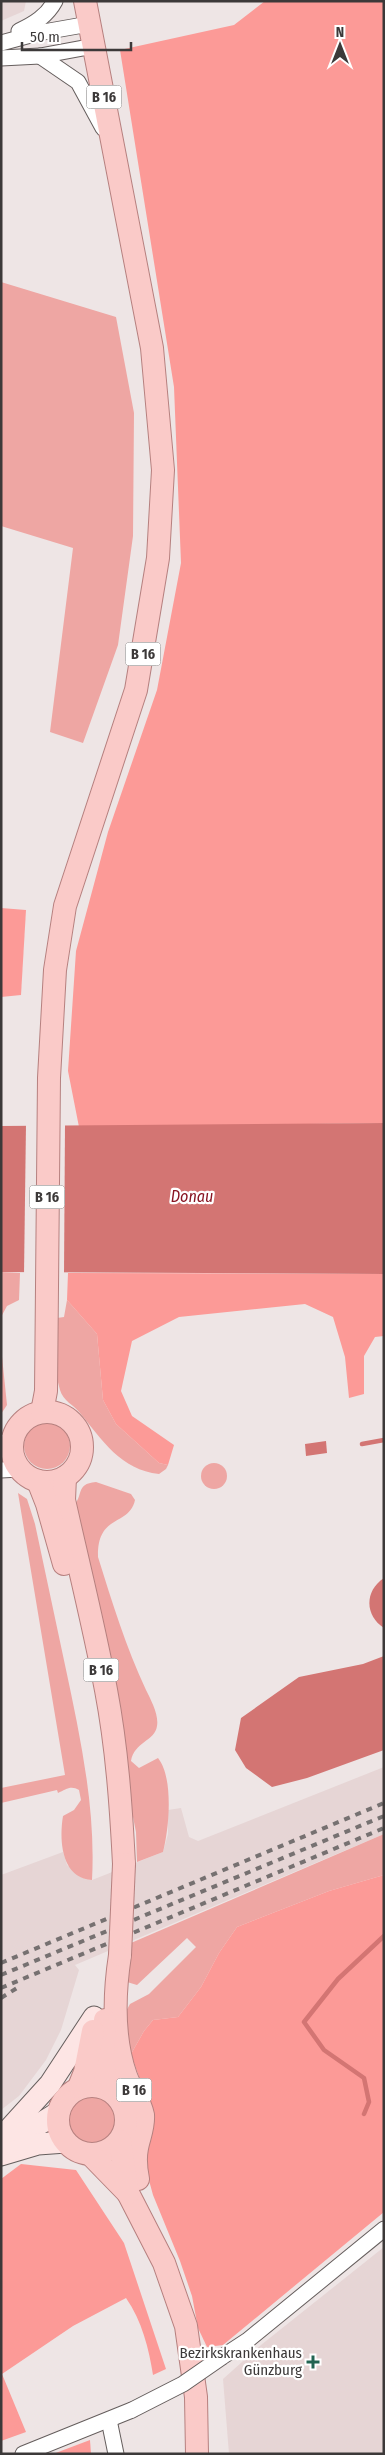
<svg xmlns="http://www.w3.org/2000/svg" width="385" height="2455" font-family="'Fira Sans Condensed',sans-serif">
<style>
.built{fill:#e6d5d5}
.green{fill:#eea6a3}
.forest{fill:#fc9a97}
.water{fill:#d37573}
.pier{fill:#eee5e5}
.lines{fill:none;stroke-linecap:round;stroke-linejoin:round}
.stream{stroke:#d37573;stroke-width:4.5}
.minor-casing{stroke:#655e5d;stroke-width:17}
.secondary-casing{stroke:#655e5d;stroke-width:23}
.primary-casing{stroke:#b6807f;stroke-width:24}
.minor{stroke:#fff;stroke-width:15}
.secondary{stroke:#fde5e4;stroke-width:21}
.primary{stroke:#facac8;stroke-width:22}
.rail{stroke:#767171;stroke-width:4;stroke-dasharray:6 6;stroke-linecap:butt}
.minor-bridge-casing{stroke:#655e5d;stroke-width:17;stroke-linecap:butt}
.primary-bridge-casing{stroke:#b6807f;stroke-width:24;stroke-linecap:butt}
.minor-bridge{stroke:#fff;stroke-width:15}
.primary-bridge{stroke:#facac8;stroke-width:22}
.poi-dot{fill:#236452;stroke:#fff;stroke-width:2}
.labels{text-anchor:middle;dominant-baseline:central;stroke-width:4.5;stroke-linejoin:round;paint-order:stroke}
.shield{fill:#fff;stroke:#767474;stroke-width:1}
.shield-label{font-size:14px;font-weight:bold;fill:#3c3939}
.poi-label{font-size:15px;fill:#3c3939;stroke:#fff;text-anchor:end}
.water-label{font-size:16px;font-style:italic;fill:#881422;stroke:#fff}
</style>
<rect width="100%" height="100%" fill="#eee5e5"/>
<g class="built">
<polygon points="1,1 26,1 24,11 1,21"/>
<polygon points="384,1767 384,1834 75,1965 79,1970 61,2030 46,2060 19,2096 1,2110 1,1875 63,1852 67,1865 85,1879 92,1880 163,1852 168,1834 168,1810 181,1808 189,1837 198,1841"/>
<polygon points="384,2247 384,2454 229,2454 223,2379 261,2345"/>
</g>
<g class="green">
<polygon points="1,282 116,317 134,413 133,536 118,645 83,743 50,732 73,548 1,526"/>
<polygon points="1,1272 20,1273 19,1300 7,1306 1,1317"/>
<path d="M67 1300 97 1334 103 1400 116 1424 159 1463 168 1465 166 1469 159 1474C121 1470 102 1440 80 1413 74 1405 63 1401 60 1390 53 1368 57 1340 57 1318L64 1317Z"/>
<polygon points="1,1347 7,1405 1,1414"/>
<circle cx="47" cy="1446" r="23"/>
<circle cx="214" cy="1476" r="13"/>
<path d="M96 1482 131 1494 135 1500C129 1527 97 1513 98 1557 112 1602 126 1647 146 1690 151 1700 159 1715 157 1726 155 1741 134 1742 131 1761L139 1768 158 1758C174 1778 169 1829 163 1852L137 1862 136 1832 72 1507C85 1496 74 1484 96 1482Z"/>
<path d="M18 1493 27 1499 35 1524C45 1571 55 1618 65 1665 80 1736 96 1808 92 1880 61 1878 59 1840 63 1816L74 1810 81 1800 79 1790C71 1785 66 1789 58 1793L57 1790 1 1803V1788L65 1775Z"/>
<polygon points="384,1834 384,1875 329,1891 237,1927 219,1953 201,1987 178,2017 153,2020 144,2031 131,2054 124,2015 130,2004 149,1994 196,1947 187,1938 137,1985 127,1982 131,1943"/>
<circle cx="93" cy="2119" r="25"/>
</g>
<g class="forest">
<polygon points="265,1 384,1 384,1123 79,1127 68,1071 76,951 108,832 157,690 181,563 174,387 120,50 234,25"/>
<polygon points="1,908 26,910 21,995 1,997"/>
<polygon points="68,1273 384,1274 384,1336 375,1337 364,1356 364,1394 349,1398 345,1357 333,1317 305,1304 179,1317 132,1341 121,1391 132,1416 174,1445 168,1465 159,1463 116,1424 103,1400 97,1334 67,1300"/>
<polygon points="384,1875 384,2212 223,2345 207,2347 198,2328 192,2296 180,2261 153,2195 147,2173 145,2094 131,2054 144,2031 153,2020 178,2017 201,1987 219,1953 237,1927 329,1891"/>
<path d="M21 2164 76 2170 124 2243 166 2369 153 2375C149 2349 142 2321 126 2298L73 2326 2 2374 26 2432 1 2441V2179Z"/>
<polygon points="90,2440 91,2454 53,2454"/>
</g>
<g class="water">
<polygon points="384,1123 384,1274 1,1272 1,1126"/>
<polygon points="326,1441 327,1453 306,1456 305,1444"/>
<path d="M384 1578V1628C365 1616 364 1591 384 1578Z"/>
<polygon points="384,1656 384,1750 307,1778 272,1787 246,1768 235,1750 241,1718 299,1677 363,1664"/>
</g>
<polygon class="pier" points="26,1124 65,1124 64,1275 24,1275"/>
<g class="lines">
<g class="stream">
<polyline points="362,1444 384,1440"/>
<polyline points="364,2114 369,2102 364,2078 324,2050 304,2022 338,1979 384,1936"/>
</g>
<g class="minor-casing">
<g id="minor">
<path d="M19 31C34 24 47 16 55 1"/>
<polyline points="1,43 38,33 89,24"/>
<polyline points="40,56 78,82 103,128"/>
<polyline points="1,58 40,56 94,46"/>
<polyline points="1,1446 13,1436"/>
<polyline points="1,1470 20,1469"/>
<polyline points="222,2357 248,2340 384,2229"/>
<polyline points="109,2420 116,2454"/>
<polyline points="23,2454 132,2410"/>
</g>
</g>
<g class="secondary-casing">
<g id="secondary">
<polyline points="1,2138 50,2084 94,2017"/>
<polyline points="4,2140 33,2128 59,2112"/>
<polyline points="1,2155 38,2144 66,2142"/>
</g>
</g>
<g class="primary-casing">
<g id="primary">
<circle cx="47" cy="1447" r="35"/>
<polyline points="42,1412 46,1391 49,1078 55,970 65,906 136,690 158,558 163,470 152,348 85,1"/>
<path d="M65 1477 64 1500C78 1563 94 1626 106 1690 117 1748 121 1806 124 1864"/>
<polyline points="38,1481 47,1504 64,1564"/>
<path d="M120 1955C114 1994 113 2039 126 2076 131 2090 140 2100 143 2115 144 2127 139 2137 137 2148 135 2158 136 2169 138 2179"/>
<polyline points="105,2020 103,2062 108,2089"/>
<circle cx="92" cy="2120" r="34"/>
<polyline points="79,2087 85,2072 93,2031"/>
<polyline points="120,2141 128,2193 164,2263 186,2326 196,2397 197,2454"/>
<polyline points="91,2155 128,2193"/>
</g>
</g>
<use href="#minor" class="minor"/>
<use href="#secondary" class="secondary"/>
<use href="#primary" class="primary"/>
<g class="rail">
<polyline points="1,1963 384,1803"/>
<polyline points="1,1975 384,1816"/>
<polyline points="1,1988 384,1828"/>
<polyline points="1,1998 17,1988"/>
</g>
<g class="minor-bridge-casing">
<polyline id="minor-bridge" points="132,2410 183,2384 222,2357"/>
</g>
<g class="primary-bridge-casing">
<polyline id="primary-bridge" points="120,1955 124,1864"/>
</g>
<use href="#minor-bridge" class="minor-bridge"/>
<use href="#primary-bridge" class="primary-bridge"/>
</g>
<path class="poi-dot" d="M310.5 2354.5h5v5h5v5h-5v5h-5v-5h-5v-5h5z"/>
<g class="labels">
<g class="shield">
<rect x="86.5" y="85.5" width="35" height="23" rx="4"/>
<rect x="125.5" y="642.5" width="35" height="23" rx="4"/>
<rect x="29.5" y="1185.5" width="35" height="23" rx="4"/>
<rect x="83.5" y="1658.5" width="35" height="23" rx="4"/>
<rect x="116.5" y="2078.5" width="35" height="23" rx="4"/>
</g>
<g class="shield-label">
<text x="104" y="97">B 16</text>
<text x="143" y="654">B 16</text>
<text x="47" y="1197">B 16</text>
<text x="101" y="1670">B 16</text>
<text x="134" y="2090">B 16</text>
</g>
<g class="poi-label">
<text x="302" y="2353">Bezirkskrankenhaus<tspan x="302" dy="17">Günzburg</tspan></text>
</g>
<g class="water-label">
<text x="192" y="1196">Donau</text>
</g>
</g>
<rect width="385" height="2455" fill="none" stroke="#3c3939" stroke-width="5"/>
<g transform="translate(340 45)" stroke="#ffffff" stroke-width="4" paint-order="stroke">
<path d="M0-4L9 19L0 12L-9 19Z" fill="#3c3939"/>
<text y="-8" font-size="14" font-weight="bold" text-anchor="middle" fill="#3c3939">N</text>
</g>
<path d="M22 42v8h109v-8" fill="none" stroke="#3c3939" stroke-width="2.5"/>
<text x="30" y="42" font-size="15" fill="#3c3939" stroke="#ffffff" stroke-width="4" paint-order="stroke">50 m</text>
</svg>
